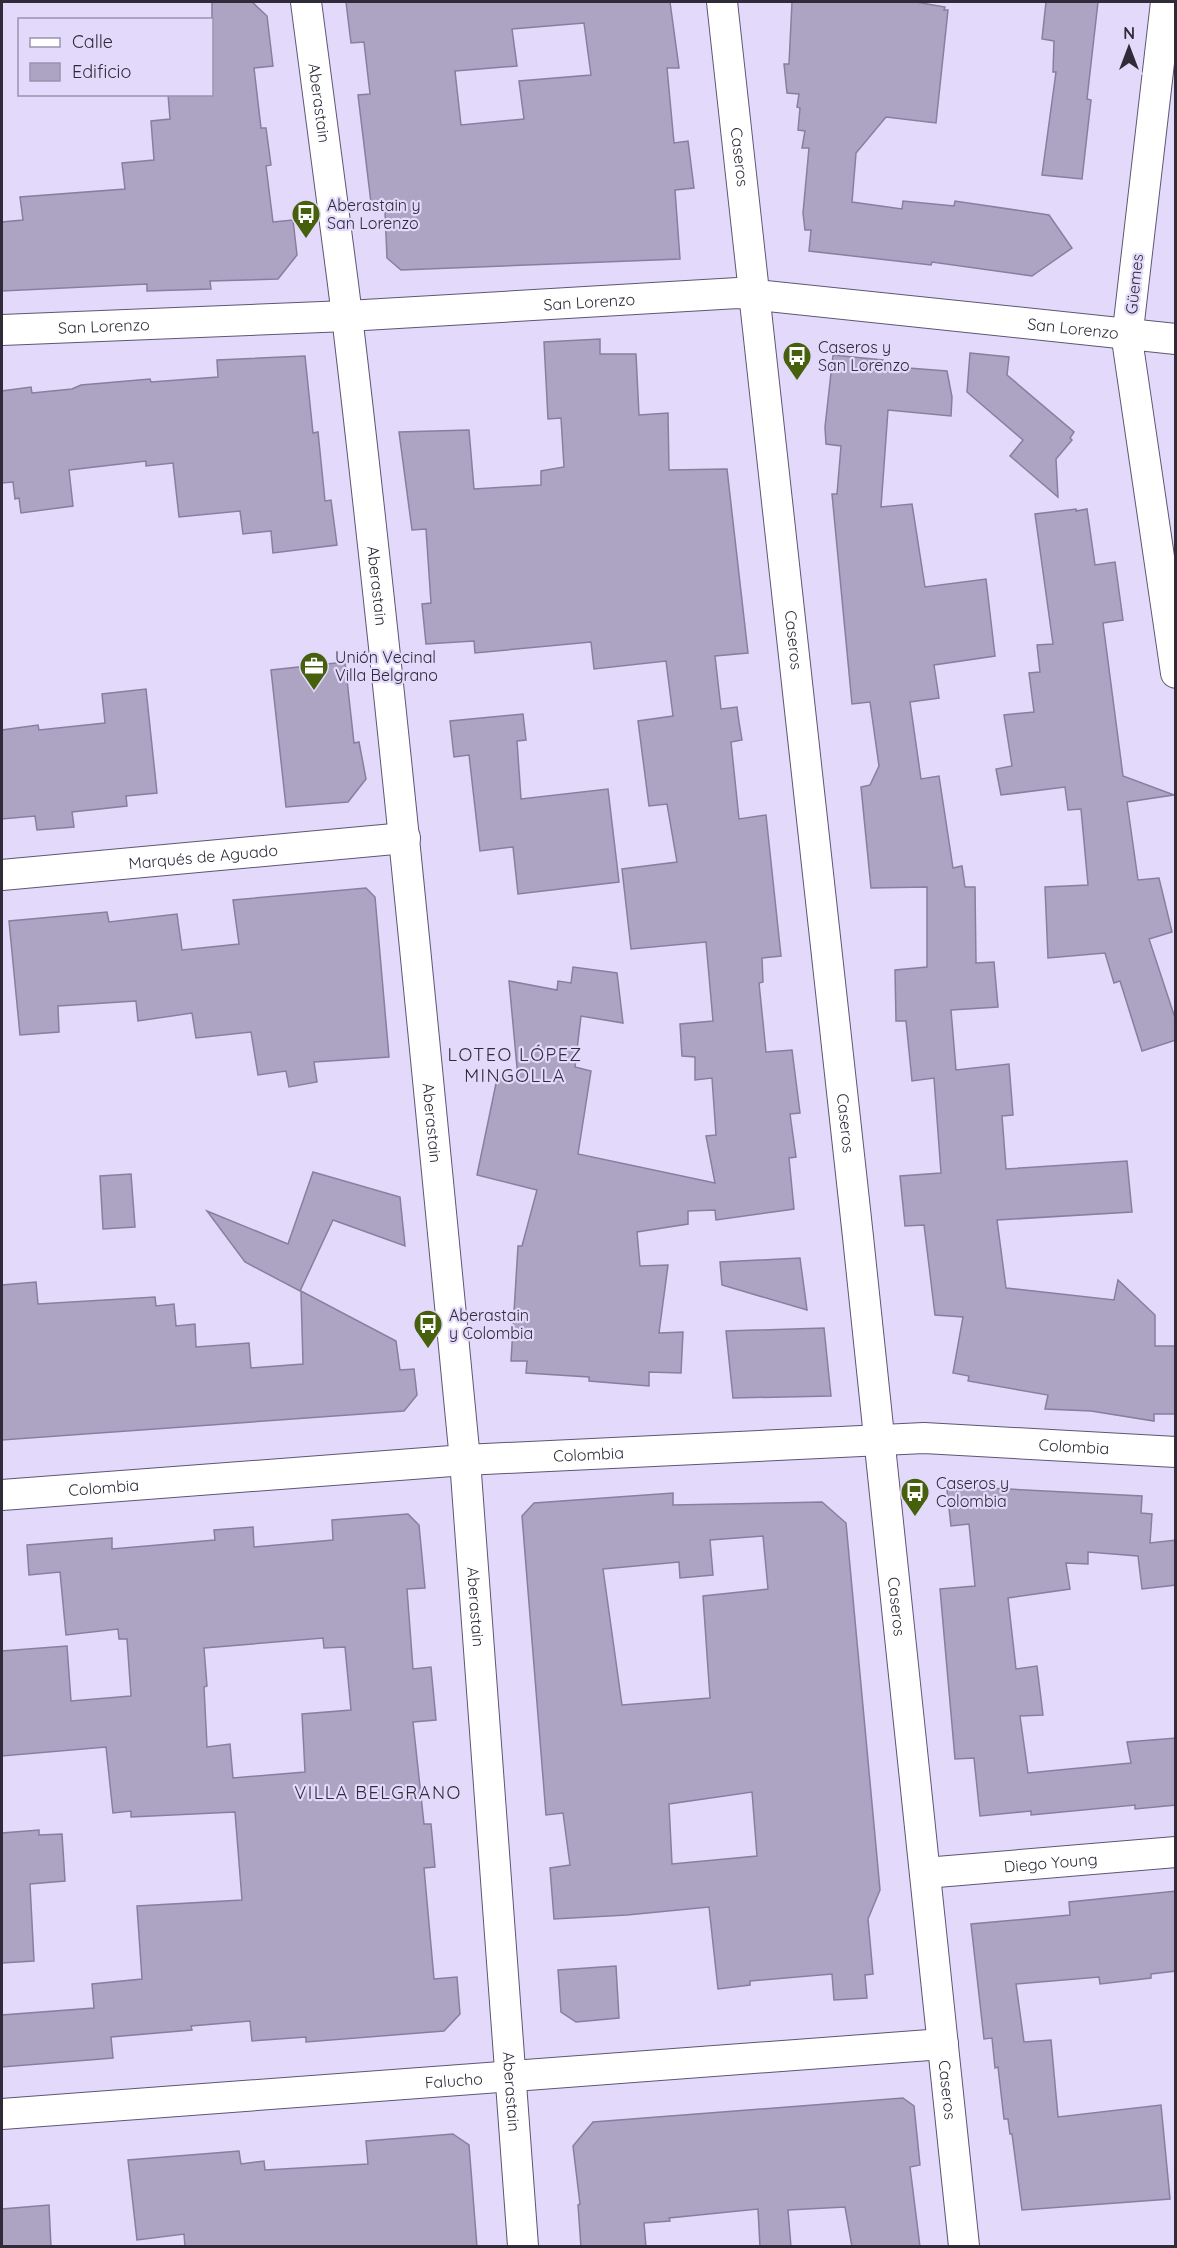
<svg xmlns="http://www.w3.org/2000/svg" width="1177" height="2248" font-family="Quicksand,sans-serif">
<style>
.building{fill:#ada4c4;stroke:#887f9e;stroke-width:1.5;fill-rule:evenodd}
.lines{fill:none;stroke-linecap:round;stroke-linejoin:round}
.street-casing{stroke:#5e5672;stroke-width:32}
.street{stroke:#fff;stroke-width:30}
.labels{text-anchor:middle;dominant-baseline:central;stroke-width:4.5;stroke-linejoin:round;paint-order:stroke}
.street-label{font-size:16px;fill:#2f2b38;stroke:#e2d9fb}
.poi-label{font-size:16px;fill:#2f2b38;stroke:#e2d9fb;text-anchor:start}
.neighbourhood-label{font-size:18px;letter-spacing:1.5px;fill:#2f2b38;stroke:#e2d9fb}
</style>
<rect width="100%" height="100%" fill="#e2d9fb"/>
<g class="building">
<polygon points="212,2 252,2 267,16 273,66 254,68 261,128 266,128 271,165 266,166 273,222 293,220 297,255 278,279 210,281 211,289 147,291 147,284 2,291 2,222 23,220 20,197 125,189 122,163 154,160 151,121 170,119 168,94 212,94"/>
<path d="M346 2H670L679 68H667L674 143 688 141 694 188 675 190 680 259 401 270 387 258 385 211H372L358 95 370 94 364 42 351 43ZM584 23 591 75 519 81 524 119 461 125 455 71 517 66 512 29Z"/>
<polygon points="792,2 916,2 945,7 944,10 948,10 936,123 886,117 856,153 852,202 902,209 903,201 954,206 955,201 1049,215 1072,248 1032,276 932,262 931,265 809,251 811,230 805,230 803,213 809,148 802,148 805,131 798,130 800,108 797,107 799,94 787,93 784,64 789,64"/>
<polygon points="1046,2 1098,2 1087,99 1091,100 1082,179 1042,175 1056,72 1053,72 1054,41 1042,39"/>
<polygon points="600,339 600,354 636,354 639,415 668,413 669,470 727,469 748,653 715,656 721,709 737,707 739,722 742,740 731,742 739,819 766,815 781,956 762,958 763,982 759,983 766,1052 792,1050 800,1113 790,1114 796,1157 789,1158 794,1209 716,1220 715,1210 688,1211 688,1224 637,1232 640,1266 668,1265 659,1333 683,1332 681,1373 649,1372 649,1386 589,1381 589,1377 526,1373 527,1361 511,1361 518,1246 522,1246 537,1190 477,1175 498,1074 518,1078 509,981 557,990 558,981 571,983 573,967 617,973 623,1023 581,1016 575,1067 591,1071 578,1154 715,1183 706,1136 716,1135 712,1078 695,1080 695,1057 682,1056 680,1024 713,1021 706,942 631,949 622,869 677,862 667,804 649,806 638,721 673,716 666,661 594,669 591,642 475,653 474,641 426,644 422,604 431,603 426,529 412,530 399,432 469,430 474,489 541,485 541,471 564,467 561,418 548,419 544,342"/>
<polygon points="970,353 1009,357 1007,375 1074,432 1070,438 1072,440 1056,459 1058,497 1010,456 1023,440 967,392"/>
<polygon points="833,355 883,360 882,366 947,371 952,397 951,416 888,410 881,507 912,504 925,587 986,579 995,656 934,665 939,698 910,702 921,779 939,776 953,868 962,866 965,887 975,887 976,963 994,962 998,1007 951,1010 956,1070 1009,1064 1013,1115 1002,1116 1006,1169 1127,1161 1132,1212 997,1220 1006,1288 1114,1300 1118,1280 1155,1315 1155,1346 1176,1346 1176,1414 1154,1414 1154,1421 1091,1411 1045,1409 1048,1395 968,1381 969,1376 953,1373 963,1317 935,1315 924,1225 905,1226 900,1176 941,1173 934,1078 912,1081 906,1021 896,1021 895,970 927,967 927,887 871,888 861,787 870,785 879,766 870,702 852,704 832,494 837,494 841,446 826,444 825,427"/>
<polygon points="305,356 313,433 318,432 325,501 331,500 337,545 273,553 271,531 243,534 240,511 179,517 173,463 146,466 146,461 69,470 73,506 21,513 19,498 15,499 13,482 2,483 2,391 31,387 32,393 72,389 81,385 150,379 151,382 218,377 217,360"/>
<polygon points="1076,509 1076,511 1087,509 1095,565 1115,562 1123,620 1103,623 1123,776 1174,795 1127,802 1138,880 1159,878 1172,932 1149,939 1176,1021 1176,1040 1142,1051 1120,981 1114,983 1105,953 1048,958 1045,887 1088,885 1081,809 1068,810 1065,787 1001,795 996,769 1012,766 1004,715 1034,712 1029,673 1040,672 1037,645 1053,644 1035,514"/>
<polygon points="345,662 354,743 359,742 366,779 348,802 286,807 271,670"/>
<polygon points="146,689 157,793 126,796 127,806 72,812 74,827 37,830 35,816 2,819 2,730 38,725 39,730 105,723 102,694"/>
<polygon points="523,714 526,740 517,741 521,799 608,789 619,882 518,894 513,847 480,851 469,755 454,757 450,721"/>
<polygon points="366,888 375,897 389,1057 314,1062 317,1082 289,1087 286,1071 258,1075 251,1032 196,1038 192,1013 138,1021 136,1001 58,1006 59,1032 20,1035 9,921 107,912 109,922 177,914 182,950 239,944 233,900"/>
<polygon points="313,1172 400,1197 405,1246 333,1220 300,1291 245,1262 207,1211 288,1244"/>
<polygon points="131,1174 135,1227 103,1229 100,1176"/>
<polygon points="800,1258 807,1310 722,1285 720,1262"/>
<polygon points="36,1282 38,1304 155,1297 156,1306 174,1304 176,1326 195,1324 196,1347 249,1343 251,1368 303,1364 301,1291 396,1341 400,1370 414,1369 417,1395 404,1411 2,1440 2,1285"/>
<polygon points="824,1328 831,1396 733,1398 726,1331"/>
<polygon points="988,1486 988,1488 1142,1496 1141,1513 1152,1514 1150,1543 1176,1540 1176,1585 1142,1589 1138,1556 1088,1552 1088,1564 1066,1563 1070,1589 1008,1598 1016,1669 1037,1666 1043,1715 1020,1716 1028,1773 1131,1763 1127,1742 1176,1738 1176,1805 1135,1809 1135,1805 1031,1815 1031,1811 980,1816 974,1758 955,1759 940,1589 975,1586 969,1524 951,1526 947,1490"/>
<path d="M673 1493V1505L822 1502 846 1523 880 1890 868 1919 873 1974 865 1975 867 1998 834 2000 832 1974 750 1981V1985L718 1989 709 1907 627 1915 554 1919 550 1868 570 1865 563 1813 546 1815 522 1516 534 1503ZM763 1536 768 1589 703 1596 710 1698 622 1705 603 1569 679 1562 680 1578 713 1575 710 1540ZM752 1792 757 1856 672 1864 669 1804Z"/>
<path d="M408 1514 419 1525 425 1588 407 1589 413 1669 431 1667 436 1720 413 1722 424 1824H431L435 1867 424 1868 434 1979 457 1977 460 2014 444 2031 306 2042V2037L252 2041 250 2021 191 2026 192 2030 111 2037 113 2058 2 2067V2015L94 2008 92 1984 142 1979 137 1906 242 1900 235 1812 131 1817V1811L113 1813 106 1747 2 1756V1651L67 1646 71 1701 131 1696 127 1639H119L118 1629 66 1635 60 1572 29 1575 27 1545 112 1538V1549L215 1540 214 1530 253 1527 254 1547 333 1540 332 1520ZM323 1638 324 1648 345 1647 351 1710 302 1714 305 1772 233 1778 230 1744 207 1747 204 1687 207 1686 204 1648Z"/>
<polygon points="39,1830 39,1835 62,1834 65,1881 30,1884 34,1961 2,1963 2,1833"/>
<polygon points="1176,1891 1176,1971 1151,1974 1151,1978 1100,1984 1099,1977 1016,1984 1024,2042 1051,2040 1058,2117 1161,2105 1170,2199 1022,2210 1012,2134 1010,2134 1008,2119 1004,2119 998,2067 995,2068 992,2038 984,2039 971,1924 1070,1915 1069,1902"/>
<polygon points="616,1966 619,2018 576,2022 561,2012 558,1970"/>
<polygon points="903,2098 914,2106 920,2165 910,2167 920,2247 852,2247 845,2207 788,2210 791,2247 760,2247 758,2209 669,2218 670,2221 644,2223 646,2247 581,2247 578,2205 580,2204 573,2146 593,2122"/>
<polygon points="453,2134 469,2145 477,2247 185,2247 184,2234 137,2240 128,2160 239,2151 241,2164 264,2161 265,2170 368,2164 366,2141"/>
<polygon points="49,2205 51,2247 2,2247 2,2209"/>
</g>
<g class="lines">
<g class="street-casing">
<g id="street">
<path id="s1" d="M306 2C320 106 334 211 347 316 392 697 428 1079 465 1460L523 2246"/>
<path id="s2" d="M722 2C809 749 885 1498 964 2246"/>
<polyline points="1166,2 1127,339 1176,673"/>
<path id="s3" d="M2 330 347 316 738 293 1176 339"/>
<path id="s4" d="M2 875 405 838"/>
<path id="s5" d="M2 1495 465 1460 924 1438 1176 1452"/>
<path id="s6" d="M925 1873 1176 1852"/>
<path id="s7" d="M2 2114 943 2044"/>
</g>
</g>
<use href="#street" class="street"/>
</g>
<defs>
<g id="bus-pin" transform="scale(1.5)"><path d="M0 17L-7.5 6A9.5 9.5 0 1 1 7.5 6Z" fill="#47600d" stroke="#e2d9fb"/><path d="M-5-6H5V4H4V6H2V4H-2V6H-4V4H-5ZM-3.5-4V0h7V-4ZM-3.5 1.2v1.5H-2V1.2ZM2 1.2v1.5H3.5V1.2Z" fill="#fff"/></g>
<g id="office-pin" transform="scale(1.5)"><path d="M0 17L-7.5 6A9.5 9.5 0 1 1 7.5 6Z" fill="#47600d" stroke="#e2d9fb"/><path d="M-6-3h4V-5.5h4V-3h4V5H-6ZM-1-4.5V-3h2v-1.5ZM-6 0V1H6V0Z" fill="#fff"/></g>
</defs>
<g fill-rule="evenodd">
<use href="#bus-pin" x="306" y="214"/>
<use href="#bus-pin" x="797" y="356"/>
<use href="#office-pin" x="314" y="666"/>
<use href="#bus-pin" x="428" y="1324"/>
<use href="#bus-pin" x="915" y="1492"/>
</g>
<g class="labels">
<g class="street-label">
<text stroke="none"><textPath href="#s1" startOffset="102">Aberastain</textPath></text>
<text stroke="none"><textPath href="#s2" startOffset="156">Caseros</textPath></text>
<text transform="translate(1134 284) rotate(-84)">Güemes</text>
<text stroke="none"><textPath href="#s3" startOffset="588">San Lorenzo</textPath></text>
<text stroke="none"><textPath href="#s3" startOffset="102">San Lorenzo</textPath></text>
<text stroke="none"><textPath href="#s3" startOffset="1074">San Lorenzo</textPath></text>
<text stroke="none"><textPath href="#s1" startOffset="588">Aberastain</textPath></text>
<text stroke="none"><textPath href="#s2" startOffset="642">Caseros</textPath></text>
<text stroke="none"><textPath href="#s4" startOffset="202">Marqués de Aguado</textPath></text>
<text stroke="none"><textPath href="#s1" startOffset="1128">Aberastain</textPath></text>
<text stroke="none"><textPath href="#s2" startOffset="1128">Caseros</textPath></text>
<text stroke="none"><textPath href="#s5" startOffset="1074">Colombia</textPath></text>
<text stroke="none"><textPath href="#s5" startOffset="588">Colombia</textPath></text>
<text stroke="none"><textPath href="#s5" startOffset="102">Colombia</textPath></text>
<text stroke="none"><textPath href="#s1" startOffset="1614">Aberastain</textPath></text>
<text stroke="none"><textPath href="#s2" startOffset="1614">Caseros</textPath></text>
<text stroke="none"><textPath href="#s6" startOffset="126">Diego Young</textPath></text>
<text stroke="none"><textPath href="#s7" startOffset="453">Falucho</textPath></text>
<text stroke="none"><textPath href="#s2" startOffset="2100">Caseros</textPath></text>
<text stroke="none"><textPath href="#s1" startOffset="2100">Aberastain</textPath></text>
</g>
<g class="poi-label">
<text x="327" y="205">Aberastain y<tspan x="327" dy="18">San Lorenzo</tspan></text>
<text x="818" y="347">Caseros y<tspan x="818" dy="18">San Lorenzo</tspan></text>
<text x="335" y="657">Unión Vecinal<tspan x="335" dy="18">Villa Belgrano</tspan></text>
<text x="449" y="1315">Aberastain<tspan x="449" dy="18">y Colombia</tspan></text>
<text x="936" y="1483">Caseros y<tspan x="936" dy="18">Colombia</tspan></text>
</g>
<g class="neighbourhood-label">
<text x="515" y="1054">LOTEO LÓPEZ<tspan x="515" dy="21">MINGOLLA</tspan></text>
<text x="378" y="1792">VILLA BELGRANO</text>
</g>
</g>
<rect width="1177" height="2248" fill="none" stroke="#2f2b38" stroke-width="6"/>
<rect x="18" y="18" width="195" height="78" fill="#e2d9fb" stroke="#9a93ad" stroke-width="1.5"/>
<rect x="30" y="38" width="30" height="9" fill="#ffffff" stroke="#9a93ad" stroke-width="1.5"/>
<text x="72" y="48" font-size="18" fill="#2f2b38">Calle</text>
<rect x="30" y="63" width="30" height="18" fill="#ada4c4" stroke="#9a93ad" stroke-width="1.5"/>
<text x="72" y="78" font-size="18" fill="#2f2b38">Edificio</text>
<g transform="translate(1129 48)" stroke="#e2d9fb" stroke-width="4.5" paint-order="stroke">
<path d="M0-4.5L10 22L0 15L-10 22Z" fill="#2f2b38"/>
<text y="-9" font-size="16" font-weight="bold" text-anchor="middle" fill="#2f2b38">N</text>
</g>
</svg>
